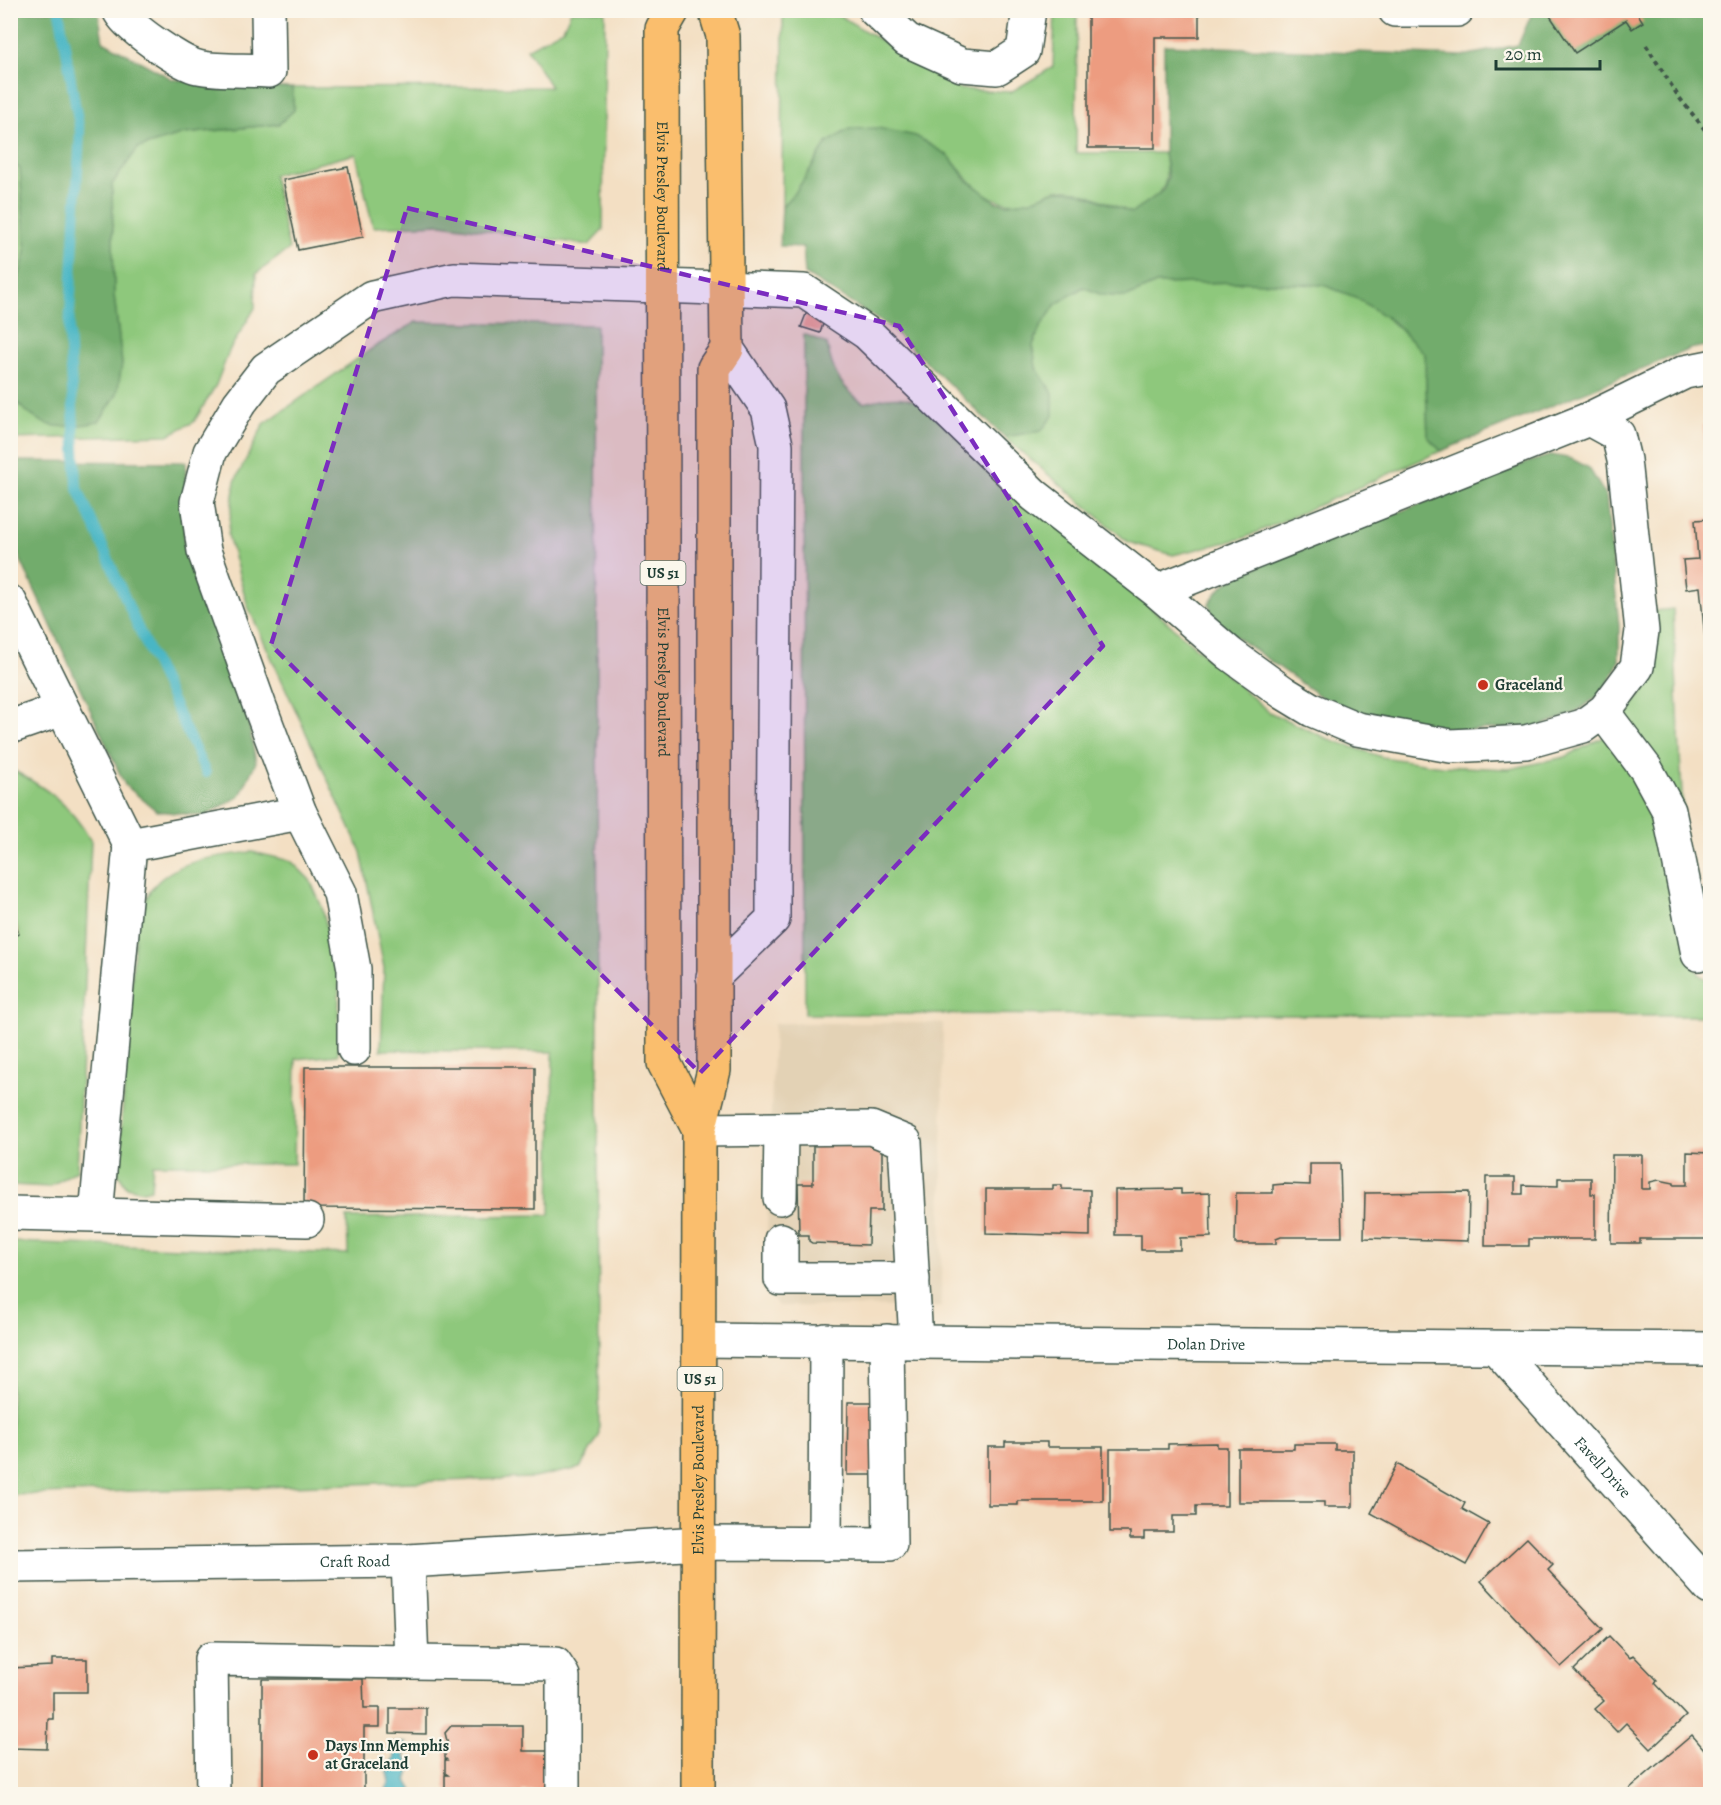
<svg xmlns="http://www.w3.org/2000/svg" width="1721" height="1805" font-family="Alegreya,serif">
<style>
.built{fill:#e3d2b5}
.green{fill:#8ec87c;stroke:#568258;stroke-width:1.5}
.forest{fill:#72ac6c;stroke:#487450;stroke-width:1.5}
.water{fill:#49b6c4;stroke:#347a7c;stroke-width:1.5}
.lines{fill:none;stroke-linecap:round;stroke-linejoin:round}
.stream{stroke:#49b6c4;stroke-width:10}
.building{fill:#ed9c80}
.minor-casing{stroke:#3f5549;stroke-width:36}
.major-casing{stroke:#3f5549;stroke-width:36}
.path{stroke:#3f5549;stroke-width:4;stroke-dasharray:4.5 4.5;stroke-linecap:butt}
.minor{stroke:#fff;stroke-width:33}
.major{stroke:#fabe6d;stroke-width:33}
.marked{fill:#7b2cbf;fill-opacity:0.2;stroke:#7b2cbf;stroke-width:4.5;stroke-dasharray:12 8;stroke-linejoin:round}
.poi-dot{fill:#c8321e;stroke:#fbf7ec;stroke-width:2}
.labels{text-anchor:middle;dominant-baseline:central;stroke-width:4.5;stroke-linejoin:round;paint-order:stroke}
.shield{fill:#fbf7ec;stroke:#61756b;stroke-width:1.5}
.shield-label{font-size:15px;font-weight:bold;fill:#1f3d34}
.street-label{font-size:16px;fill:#1f3d34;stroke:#fbf7ec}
.poi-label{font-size:16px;font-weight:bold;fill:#1f3d34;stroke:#fbf7ec;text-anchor:start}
</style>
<rect width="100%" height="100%" fill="#fbf7ec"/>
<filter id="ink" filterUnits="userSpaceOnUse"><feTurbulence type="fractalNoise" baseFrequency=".0167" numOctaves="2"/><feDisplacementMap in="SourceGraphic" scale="12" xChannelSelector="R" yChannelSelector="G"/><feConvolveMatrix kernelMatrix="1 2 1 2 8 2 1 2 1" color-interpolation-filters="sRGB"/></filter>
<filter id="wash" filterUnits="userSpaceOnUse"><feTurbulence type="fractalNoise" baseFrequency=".008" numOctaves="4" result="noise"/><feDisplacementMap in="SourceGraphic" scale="24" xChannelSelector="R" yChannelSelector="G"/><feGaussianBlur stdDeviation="1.35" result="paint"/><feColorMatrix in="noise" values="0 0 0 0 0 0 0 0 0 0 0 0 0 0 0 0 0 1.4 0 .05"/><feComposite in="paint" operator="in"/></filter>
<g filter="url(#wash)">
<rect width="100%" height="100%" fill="#f3dfc3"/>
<polygon class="built" points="774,1023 943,1023 941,1307 778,1306 765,1292"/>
<g class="green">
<polygon points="571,11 605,11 603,230 589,245 441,224 373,227 356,154 273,175 289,249 256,274 255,308 230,349 216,385 194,422 168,435 11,439 10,165 20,167 26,253 15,289 122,364 114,295 112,184 138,148 184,134 279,124 294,110 292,88 551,87 527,49 563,29"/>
<path d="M783 11 834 12 960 89 1011 92 1053 67 1055 11H1077L1076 153H1164C1171 193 1162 191 1132 213 1110 205 1082 187 1057 190 1049 191 1040 198 1032 200 994 212 970 184 949 156L827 143 797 190 782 206Z"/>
<path d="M1238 282C1265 283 1297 280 1322 285 1364 292 1397 326 1425 354L1428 437 1441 451 1244 538 1173 555 1128 542 1004 437 1041 431 1053 393 1036 368 1033 345 1040 328 1056 304 1084 287 1102 295 1127 297 1156 284Z"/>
<polygon points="416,322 596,325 599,1436 580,1468 533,1478 11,1495 11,1242 348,1254 347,1218 550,1215 553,1052 381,1050 384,968 361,852 248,607 228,535 235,481 264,424 373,348"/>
<path d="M804 334 827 344C832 371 840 388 864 403 883 398 899 394 918 402L1269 712 1326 738 1382 757 1442 766 1509 769 1565 757 1612 733 1649 683 1654 611 1673 609 1690 960 1700 975 1710 982V1016L805 1014Z"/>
<path d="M11 769C48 789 70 804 91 841L77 1170 49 1187 11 1185 10 937 19 933 11 909Z"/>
<path d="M252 852 291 861 310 880 322 907 339 981 338 1055 296 1059 294 1164H153L151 1189 143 1191 127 1187 118 1173 136 921C141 911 146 896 153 887 176 859 219 856 252 852Z"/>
</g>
<g class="forest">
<path d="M11 11H98L103 41 172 79 220 85 292 88 294 110 279 124 184 134 138 148 112 184 114 295 122 364 117 394 99 422C59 429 44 432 15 400V289L26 253 20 168 11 165Z"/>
<polygon points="1533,11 1710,11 1710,345 1690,349 1441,451 1428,437 1425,354 1392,321 1355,297 1323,285 1238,282 1156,284 1127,297 1102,295 1083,287 1056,304 1040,328 1033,345 1036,368 1053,393 1053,416 1041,431 1004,437 890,327 805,274 803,247 780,246 782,206 797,190 827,143 849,129 878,128 916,136 949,156 966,179 996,202 1008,204 1031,200 1056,190 1077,191 1132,213 1164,190 1168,176 1164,153 1164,45 1463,56 1518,45"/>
<path d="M1552 455 1572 459 1589 468 1606 496 1619 626V661L1610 680 1597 697 1574 713 1540 726 1441 732 1382 721 1334 706 1222 627 1213 616 1209 604C1219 587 1229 579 1247 571L1526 463Z"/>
<polygon points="10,461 186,462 184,551 247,714 256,762 240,796 205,816 157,811 125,785 11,539"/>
</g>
<path class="water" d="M393 1743H406L404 1757C414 1765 410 1770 407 1781L415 1794H384L390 1781 387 1768 395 1757Z"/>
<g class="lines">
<polyline class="stream" points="59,10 80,132 69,330 77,486 136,623 206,773"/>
</g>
<g id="blocks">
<g class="building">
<polygon points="1088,10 1199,10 1199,37 1155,37 1155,148 1088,148"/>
<polygon points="1546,10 1643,10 1638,14 1643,22 1632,29 1626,20 1575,53"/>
<polygon points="348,167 363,237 298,250 283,180"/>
<polygon points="808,309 826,315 820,333 801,327"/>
<polygon points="1710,424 1710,484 1709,484 1703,425"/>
<polygon points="1710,519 1710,680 1709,680 1700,587 1686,589 1683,560 1698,559 1695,520"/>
<polygon points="10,910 19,934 10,937"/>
<polygon points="305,1067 535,1067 535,1209 304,1208"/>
<polygon points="813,1145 882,1145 882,1211 869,1211 868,1245 812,1243 809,1241 809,1235 799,1235 798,1184 813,1184"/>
<polygon points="1687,1152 1710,1153 1710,1239 1640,1239 1640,1243 1611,1243 1612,1155 1642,1155 1642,1189 1650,1189 1650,1182 1659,1180 1674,1183 1674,1185 1687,1185"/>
<polygon points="1310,1164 1340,1164 1342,1237 1281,1237 1276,1239 1276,1244 1235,1244 1236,1193 1273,1193 1273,1185 1284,1184 1310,1185"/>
<polygon points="1486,1177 1515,1177 1515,1194 1523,1194 1523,1185 1558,1186 1558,1178 1591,1178 1591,1194 1595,1194 1595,1239 1529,1239 1529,1246 1485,1246"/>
<polygon points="1053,1185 1062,1185 1062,1189 1090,1190 1090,1236 986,1233 986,1189 1053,1189"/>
<polygon points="1181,1189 1181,1194 1210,1193 1211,1237 1180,1238 1180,1250 1141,1250 1141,1235 1115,1235 1115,1190"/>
<polygon points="1469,1192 1468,1241 1364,1238 1365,1193"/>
<polygon points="848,1402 876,1402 878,1475 847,1475"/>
<polygon points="1005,1442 1047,1442 1047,1447 1103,1447 1103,1501 1018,1501 1018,1505 988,1505 988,1447 1005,1447"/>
<polygon points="1217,1443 1217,1447 1227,1447 1227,1506 1196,1506 1196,1516 1173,1516 1173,1532 1144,1532 1144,1539 1130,1539 1130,1532 1110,1532 1110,1449 1168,1449 1168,1444"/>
<polygon points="1294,1444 1335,1444 1335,1450 1353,1450 1353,1507 1324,1507 1324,1502 1238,1502 1238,1449 1294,1449"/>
<polygon points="1397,1464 1465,1503 1462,1509 1489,1524 1466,1565 1371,1513"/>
<polygon points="1527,1538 1553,1565 1548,1570 1603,1629 1561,1667 1481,1581"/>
<polygon points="1609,1636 1630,1658 1633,1655 1657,1680 1655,1683 1686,1716 1651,1749 1626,1723 1617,1732 1595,1709 1604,1701 1574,1670"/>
<polygon points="52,1659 87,1659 87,1692 53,1692 53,1719 48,1719 47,1749 10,1748 10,1668 52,1666"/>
<polygon points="262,1679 363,1679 364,1708 380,1708 380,1727 364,1727 364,1794 262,1794"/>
<polygon points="390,1708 426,1708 426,1734 390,1733"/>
<polygon points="451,1726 523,1726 523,1751 555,1751 555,1791 522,1791 522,1794 447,1794 447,1789 445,1789 445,1775 448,1775 445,1773 445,1760 447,1760 445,1758 445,1745 448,1745 445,1733"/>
<polygon points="1692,1735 1710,1756 1710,1794 1623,1794"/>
</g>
</g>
</g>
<g filter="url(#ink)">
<use href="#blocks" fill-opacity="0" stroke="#3f5549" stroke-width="1.5"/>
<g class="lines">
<g class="minor-casing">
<g id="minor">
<path d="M119 10C125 26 182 64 198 67 221 72 247 69 269 71L268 10"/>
<polyline points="875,10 907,40 962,65 997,68 1023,51 1029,10"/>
<polyline points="1395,10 1457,10"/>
<polyline points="1589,419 1685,372 1710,367"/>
<polyline points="10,602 130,845"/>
<polyline points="1603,712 1646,769 1669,811 1698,954"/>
<polyline points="10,727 62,709"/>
<polyline points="713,977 773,919 773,886 776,445 768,409 727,349"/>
<polyline points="354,1049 354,969 340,893 300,813 260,707 204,551 197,502 210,452 239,404 266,369 372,297 454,279 804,291 867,333 1034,495 1157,591 1230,654 1284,693 1312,710 1357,729 1451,746 1526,742 1583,726 1605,710 1637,667 1642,631 1624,460 1618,435 1589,419 1157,591"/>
<polyline points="699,1130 871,1128 905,1142 916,1342"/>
<polyline points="780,1198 781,1129"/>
<polyline points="10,1213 307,1220"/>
<polyline points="96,1215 130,845 300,813"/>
<polyline points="781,1240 781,1279 913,1279"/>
<path id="s1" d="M700 1340 1710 1349"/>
<path id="s2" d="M1496 1348 1710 1588"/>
<polyline points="825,1544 826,1340"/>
<polyline points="408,1561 412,1662 555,1664 563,1676 563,1794"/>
<path id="s3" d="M10 1566 408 1561 700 1543 890 1544 887 1341"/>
<polyline points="213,1794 211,1659 412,1662"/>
</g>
</g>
<g class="major-casing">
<g id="major">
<path id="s4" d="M673 10 662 29 664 1063 699 1130"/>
<path id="s5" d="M698 1794 699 1130 714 1070V368L727 349 723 36 715 10"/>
</g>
</g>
<polyline class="path" points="1646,45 1678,96 1710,136"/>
<use href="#minor" class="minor"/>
<use href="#major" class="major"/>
</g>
</g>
<path class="marked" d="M407 208 899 326 1103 646 700 1073 271 645Z"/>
<g class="poi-dot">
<circle cx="1483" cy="685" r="6"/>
<circle cx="313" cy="1755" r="6"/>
</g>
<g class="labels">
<g class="shield">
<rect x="640.5" y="561" width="45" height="24" rx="4.5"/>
<rect x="677.5" y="1367" width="45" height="24" rx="4.5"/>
</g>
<g class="shield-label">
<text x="663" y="573">US 51</text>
<text x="700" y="1379">US 51</text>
</g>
<g class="street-label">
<text stroke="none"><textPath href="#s4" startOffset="189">Elvis Presley Boulevard</textPath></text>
<text stroke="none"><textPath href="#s4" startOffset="675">Elvis Presley Boulevard</textPath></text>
<text stroke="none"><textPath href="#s1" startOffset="506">Dolan Drive</textPath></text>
<text stroke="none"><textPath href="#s2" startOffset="160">Favell Drive</textPath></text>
<text stroke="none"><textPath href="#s5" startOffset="314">Elvis Presley Boulevard</textPath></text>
<text stroke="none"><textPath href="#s3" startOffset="345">Craft Road</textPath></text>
</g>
<g class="poi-label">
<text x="1495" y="685">Graceland</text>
<text x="325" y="1746">Days Inn Memphis<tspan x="325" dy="18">at Graceland</tspan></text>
</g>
</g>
<rect width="1721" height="1805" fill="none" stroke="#fbf7ec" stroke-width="36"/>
<path d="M1496 60v9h104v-9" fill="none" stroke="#1f3d34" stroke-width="3"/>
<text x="1505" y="60" font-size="18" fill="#1f3d34" stroke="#fbf7ec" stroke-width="4.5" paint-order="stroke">20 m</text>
</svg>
